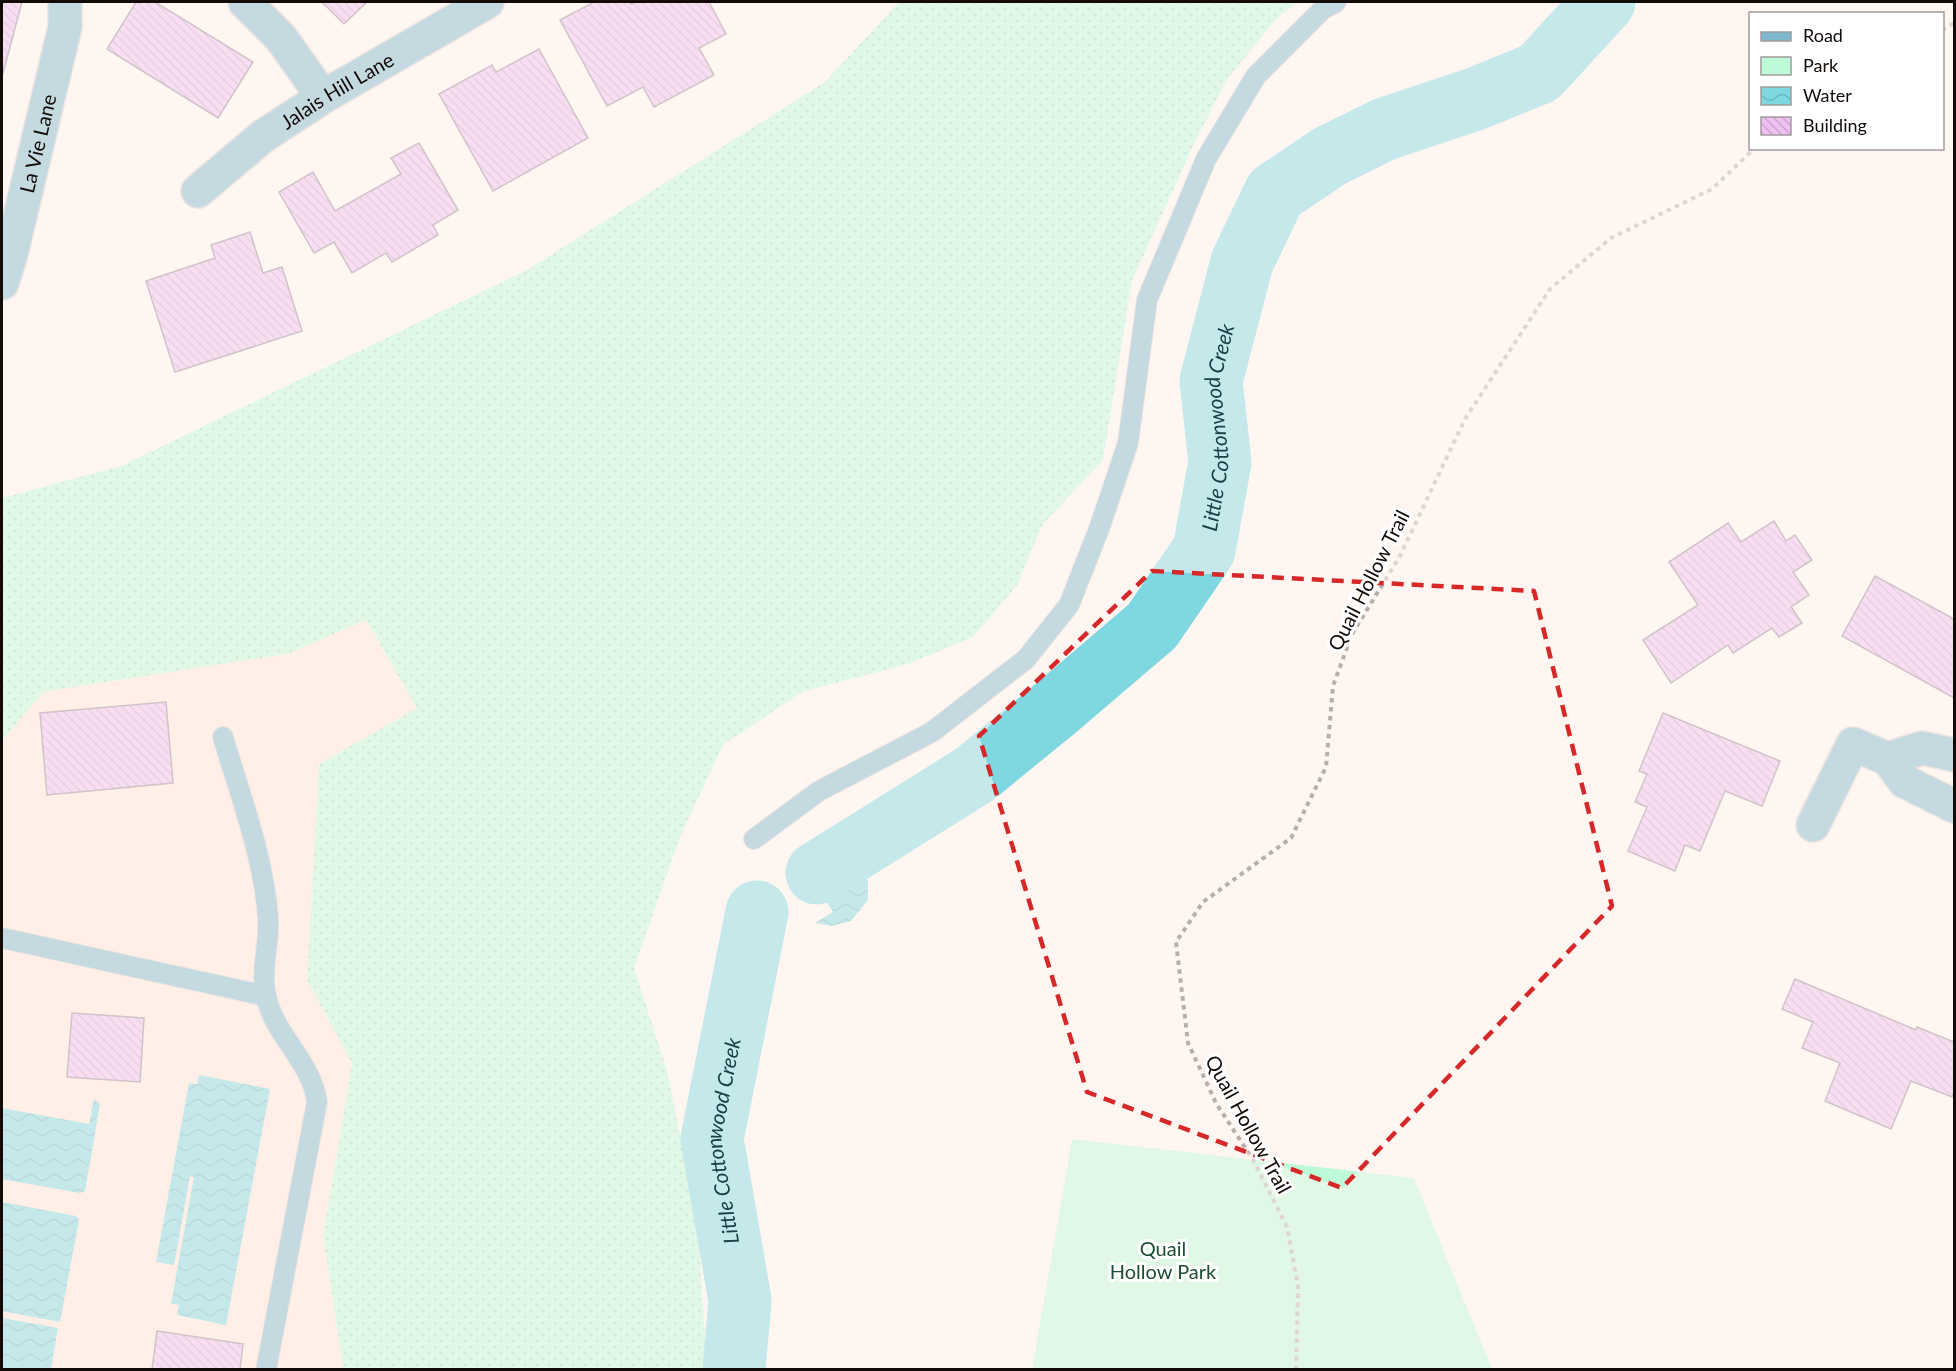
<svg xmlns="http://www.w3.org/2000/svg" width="1956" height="1371" font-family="Lato,sans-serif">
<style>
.built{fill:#fee6da}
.grass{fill:url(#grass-dots)}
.park{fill:#befad7}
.water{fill:url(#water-waves)}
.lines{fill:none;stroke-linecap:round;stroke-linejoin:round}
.river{stroke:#7ed7e1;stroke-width:63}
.building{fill:url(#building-back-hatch);stroke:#968796;stroke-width:1.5}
.service-casing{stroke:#d9d0cd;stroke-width:22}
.minor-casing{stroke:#d9d0cd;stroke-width:36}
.path{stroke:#b8afac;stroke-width:4;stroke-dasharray:4.5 4.5;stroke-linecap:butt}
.service{stroke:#7fb7cc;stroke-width:20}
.minor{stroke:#7fb7cc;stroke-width:33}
.marked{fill:none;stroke:#d62828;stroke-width:4.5;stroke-dasharray:12 8;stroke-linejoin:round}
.labels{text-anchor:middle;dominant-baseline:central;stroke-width:6;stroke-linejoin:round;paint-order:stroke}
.street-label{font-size:20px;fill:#120b08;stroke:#fff}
.park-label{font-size:20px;fill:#1c4e35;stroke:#fff}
.water-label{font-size:21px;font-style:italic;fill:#174145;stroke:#fff}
</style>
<defs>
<pattern id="grass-dots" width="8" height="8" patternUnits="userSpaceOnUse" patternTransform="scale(1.5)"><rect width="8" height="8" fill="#befad7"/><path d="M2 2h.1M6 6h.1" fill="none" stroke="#a2d5b7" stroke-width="1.8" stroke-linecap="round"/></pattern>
<pattern id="water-waves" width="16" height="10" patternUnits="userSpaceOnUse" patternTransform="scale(1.5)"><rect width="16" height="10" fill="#7ed7e1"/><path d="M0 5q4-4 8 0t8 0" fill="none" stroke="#6cb7c0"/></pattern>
<pattern id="building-back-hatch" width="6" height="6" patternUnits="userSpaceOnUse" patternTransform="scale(1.5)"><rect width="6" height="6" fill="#f1c0f3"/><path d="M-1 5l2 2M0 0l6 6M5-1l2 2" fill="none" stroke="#cea4cf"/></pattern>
</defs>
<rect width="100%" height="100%" fill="#fff6f2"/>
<polygon class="built" points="366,620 417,708 307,980 352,1063 323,1235 343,1369 2,1370 2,741 42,692 287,654"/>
<polygon class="grass" points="899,2 1298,2 1277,18 1226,81 1193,146 1132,281 1103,460 1043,524 1017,585 973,637 906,665 804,691 723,745 681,835 634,968 666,1067 697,1213 707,1369 343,1369 323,1235 352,1063 307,981 319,764 417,708 366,620 287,654 43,692 2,741 2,498 121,466 527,270 825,82"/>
<polygon class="park" points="1072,1139 1414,1178 1492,1369 1032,1369"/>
<g class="water">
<polygon points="839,841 868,881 868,900 851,921 832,926 815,923 833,912 823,896 830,891 812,858"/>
<polygon points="199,1075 270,1089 226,1325 177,1315 179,1305 171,1304 194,1177 190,1176 174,1265 156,1262 189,1083 197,1084"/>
<polygon points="94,1099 100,1104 85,1191 80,1193 2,1179 2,1108 89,1124"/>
<polygon points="2,1202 76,1216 79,1220 60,1322 2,1311"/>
<polygon points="2,1318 58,1328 51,1369 2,1369"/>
</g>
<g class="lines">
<g class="river">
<path id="s1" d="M817 873 974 775 1056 708 1152 626 1204 550 1220 462 1211 381 1242 262 1275 193 1330 156 1385 129 1475 99 1539 73 1604 2"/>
<path id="s2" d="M734 1370 740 1300 712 1139 757 912"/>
</g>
</g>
<g class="building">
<polygon points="2,2 22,2 2,77"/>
<polygon points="136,2 155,2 253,62 218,118 107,49"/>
<polygon points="322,2 367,2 344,24"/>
<polygon points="594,2 629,2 631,4 636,2 709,2 726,34 699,48 714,75 654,107 643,87 607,106 560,20"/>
<polygon points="539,49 588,138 493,191 439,94 492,65 496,72"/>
<polygon points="419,143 458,210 433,225 438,235 392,262 386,253 352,273 334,242 314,253 279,192 313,172 335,211 401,174 391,158"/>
<polygon points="250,232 263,273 282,267 302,331 175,372 146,281 215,258 211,245"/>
<polygon points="1774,521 1786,541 1795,535 1812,560 1793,572 1809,595 1791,607 1802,623 1779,637 1772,628 1733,653 1728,645 1671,683 1643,640 1698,605 1669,562 1728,523 1741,542"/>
<polygon points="1875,576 1954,619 1954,698 1842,636"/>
<polygon points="166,702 173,783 47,795 40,713"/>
<polygon points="1663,713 1780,761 1762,806 1725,791 1700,851 1685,845 1675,871 1628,851 1647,807 1635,802 1647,774 1639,771"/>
<polygon points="1795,979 1916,1030 1917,1027 1954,1042 1954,1091 1952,1097 1911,1081 1891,1129 1825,1101 1840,1063 1802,1048 1813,1022 1782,1009"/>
<polygon points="72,1013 144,1018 140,1082 67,1077"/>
<polygon points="157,1331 243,1344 240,1370 152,1370"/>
</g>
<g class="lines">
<g class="service-casing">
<g id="service">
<path d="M223 737C240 795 264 857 268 918 270 944 260 970 266 996 274 1035 312 1062 317 1102L266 1370"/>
<polyline points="754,839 819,791 932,732 1026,659 1069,605 1099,529 1128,443 1147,300 1206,159 1256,76 1323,9 1336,2"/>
<polyline points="2,938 266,996"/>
</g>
</g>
<g class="minor-casing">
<g id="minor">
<polyline points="245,2 281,38 323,97"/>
<path id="s3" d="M198 191 262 137 323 97 487 2"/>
<path id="s4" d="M2 283 11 254 65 27V2"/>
<polyline points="1888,759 1922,748 1954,755"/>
<polyline points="1813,825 1853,744 1888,759 1904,781 1954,806"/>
</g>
</g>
<g class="path">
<polyline points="1942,30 1954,23"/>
<polyline points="1296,1370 1298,1286 1287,1227 1253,1160 1216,1103 1188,1043 1176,942 1203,902 1291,838 1326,767 1333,686 1352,634 1400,556 1465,419 1550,289 1611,238 1712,189 1755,148"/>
</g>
<use href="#service" class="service"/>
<use href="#minor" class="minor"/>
</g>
<path d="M0 0H1956V1371H0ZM1152 571 1534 591 1612 906 1342 1188 1087 1092 979 736Z" fill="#fff6f2" fill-opacity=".55" fill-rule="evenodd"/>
<path class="marked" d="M1152 571 1534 591 1612 906 1342 1188 1087 1092 979 736Z"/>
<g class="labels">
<g class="street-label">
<text stroke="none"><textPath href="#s3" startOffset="172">Jalais Hill Lane</textPath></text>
<text stroke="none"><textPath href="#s4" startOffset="144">La Vie Lane</textPath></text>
<text transform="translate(1368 580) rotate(-63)">Quail Hollow Trail</text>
<text transform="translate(1249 1124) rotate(61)">Quail Hollow Trail</text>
</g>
<g class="park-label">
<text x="1163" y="1248">Quail<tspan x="1163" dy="23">Hollow Park</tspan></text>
</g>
<g class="water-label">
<text stroke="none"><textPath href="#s1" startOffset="634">Little Cottonwood Creek</textPath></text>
<text stroke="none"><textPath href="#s2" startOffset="232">Little Cottonwood Creek</textPath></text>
</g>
</g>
<rect width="1956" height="1371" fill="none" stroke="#120b08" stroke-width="6"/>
<rect x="1749" y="12" width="195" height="138" fill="#ffffff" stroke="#a09d9c" stroke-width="1.5"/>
<rect x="1761" y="32" width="30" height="9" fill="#7fb7cc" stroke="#a09d9c" stroke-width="1.5"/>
<text x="1803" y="42" font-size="18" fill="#120b08">Road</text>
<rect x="1761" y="57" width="30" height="18" fill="#befad7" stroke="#a09d9c" stroke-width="1.5"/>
<text x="1803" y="72" font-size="18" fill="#120b08">Park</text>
<rect x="1761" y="87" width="30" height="18" fill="url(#water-waves)" stroke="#a09d9c" stroke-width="1.5"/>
<text x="1803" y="102" font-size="18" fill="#120b08">Water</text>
<rect x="1761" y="117" width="30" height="18" fill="url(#building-back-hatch)" stroke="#a09d9c" stroke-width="1.5"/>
<text x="1803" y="132" font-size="18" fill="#120b08">Building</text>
</svg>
